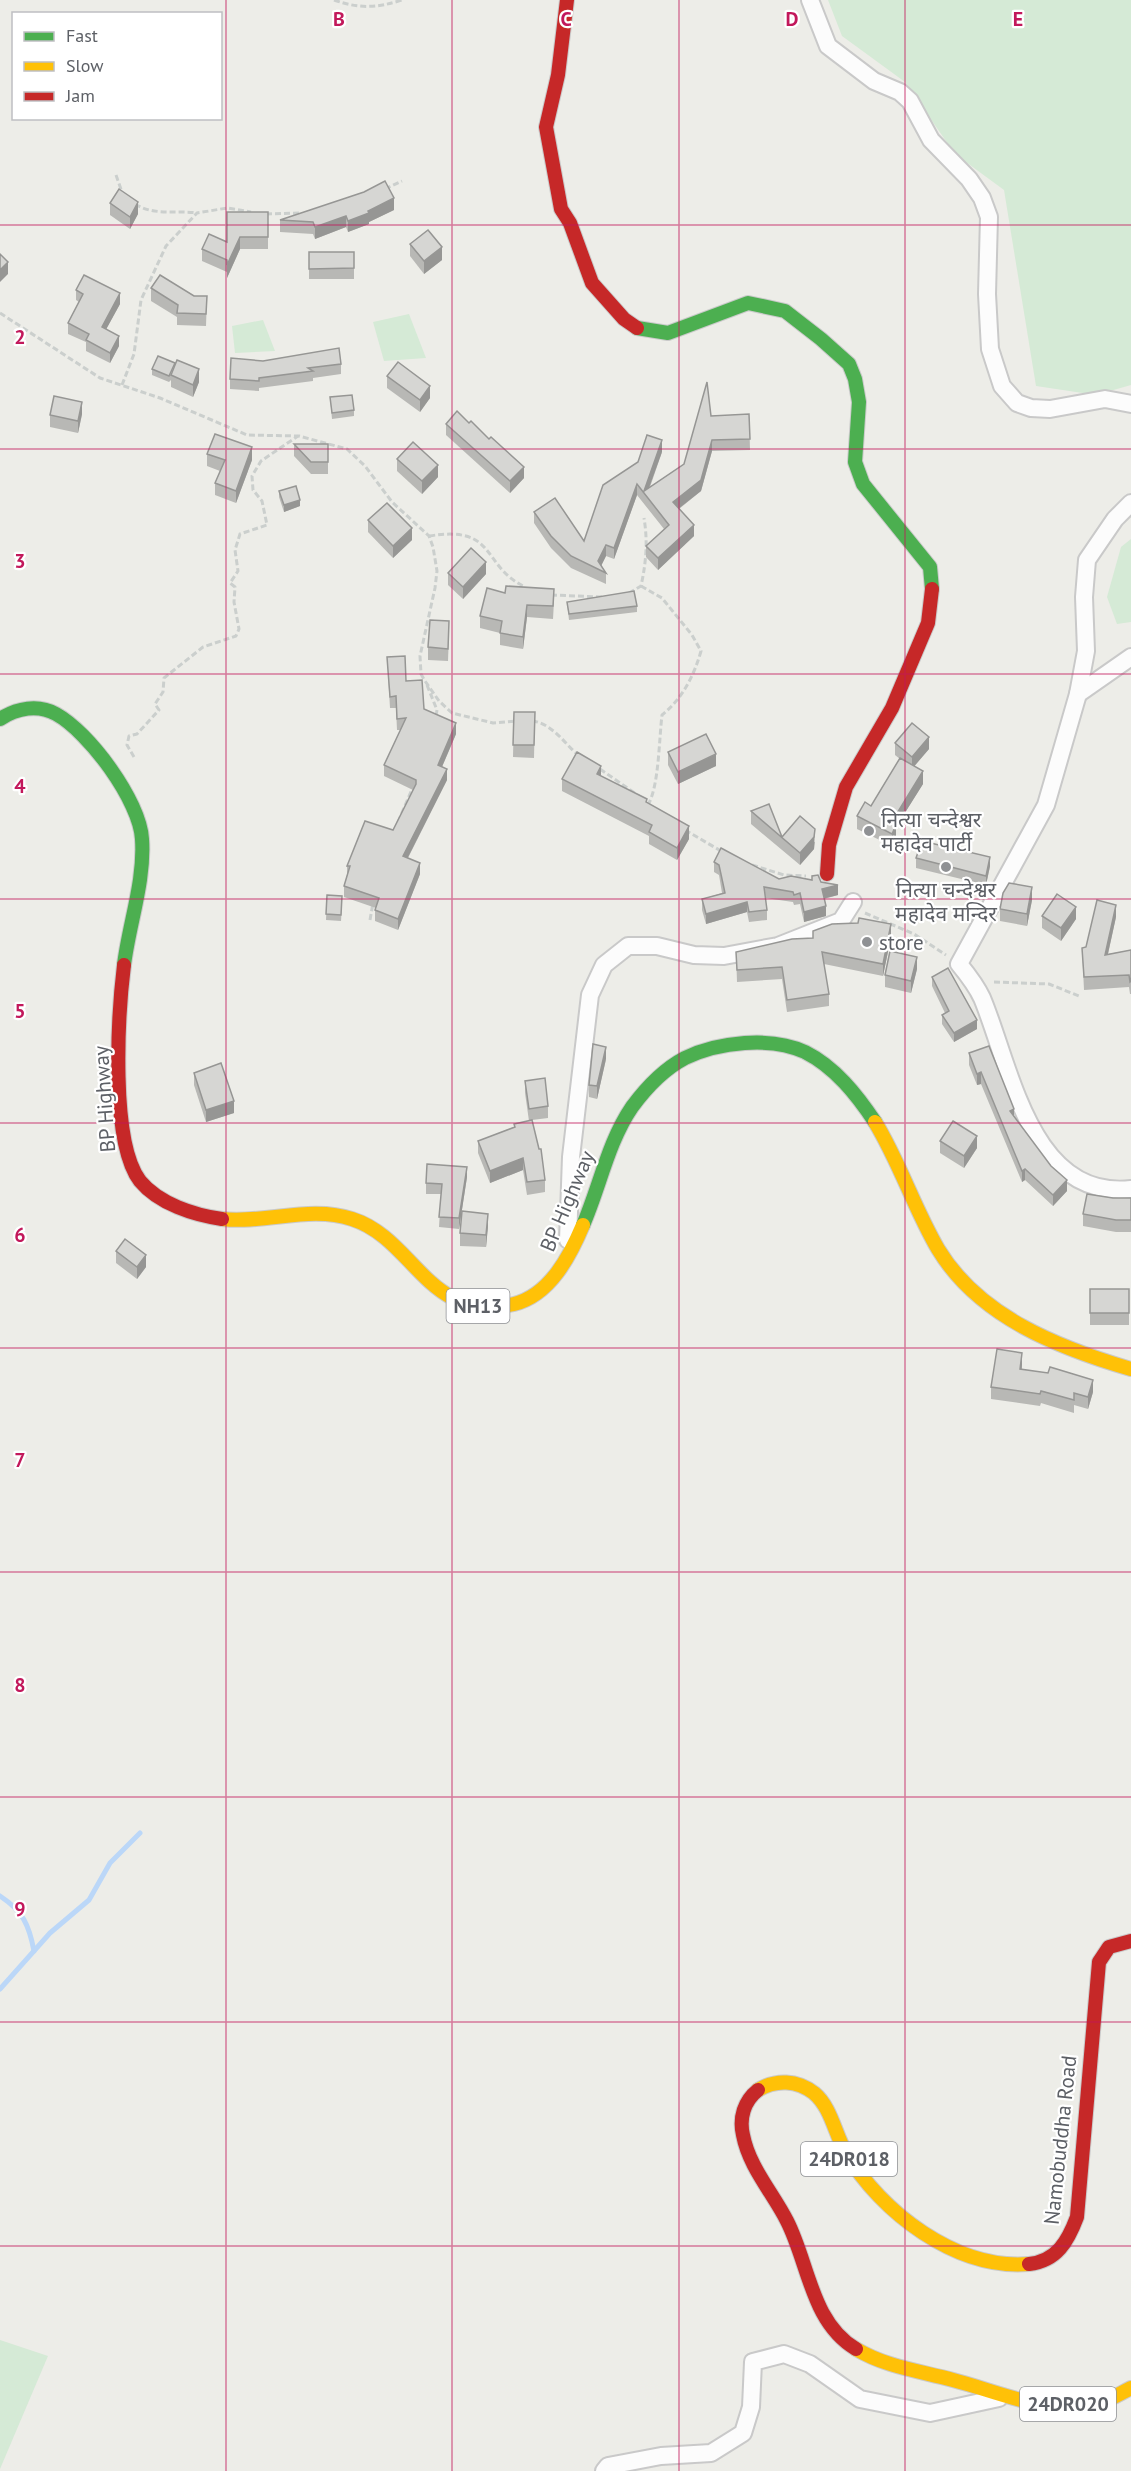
<svg xmlns="http://www.w3.org/2000/svg" width="1131" height="2471" font-family="'PT Sans','Noto Sans Devanagari',sans-serif">
<style>
.green{fill:#d5ead6}
.lines{fill:none;stroke-linecap:round;stroke-linejoin:round}
.stream{stroke:#bbd7f8;stroke-width:5}
.street-casing{stroke:#c9c9c9;stroke-width:20}
.fast-casing{stroke:#cacaca;stroke-width:16}
.slow-casing{stroke:#cacaca;stroke-width:16}
.jam-casing{stroke:#cacaca;stroke-width:16}
.path{stroke:#cbcfcd;stroke-width:3;stroke-dasharray:6 3;stroke-linecap:butt}
.street{stroke:#fcfcfc;stroke-width:16}
.fast{stroke:#4caf50;stroke-width:14}
.slow{stroke:#ffc107;stroke-width:14}
.jam{stroke:#c62828;stroke-width:14}
.wall{fill:#b8b8b5}
.shaded-wall{fill:#969694}
.building{fill:#d6d6d3;stroke:#969694;stroke-width:1.5}
.grid{fill:none;stroke:#c2185b;stroke-width:1.5;stroke-opacity:0.55}
.poi-dot{fill:#8f9194;stroke:#fff;stroke-width:2}
.labels{text-anchor:middle;dominant-baseline:central;stroke-width:4.5;stroke-linejoin:round;paint-order:stroke}
.shield{fill:#fff;stroke:#8e9094;stroke-width:1.5}
.shield-label{font-size:20px;font-weight:bold;fill:#5d6066}
.poi-label{font-size:21px;fill:#5d6066;stroke:#fff;text-anchor:start}
.street-label{font-size:21px;fill:#5d6066;stroke:#fff}
.grid-label{font-size:20px;text-anchor:middle;font-weight:bold;fill:#c2185b;stroke:#fff;stroke-width:4.5;stroke-linejoin:round;paint-order:stroke}
</style>
<rect width="100%" height="100%" fill="#edede8"/>
<g class="green">
<polygon points="828,0 1131,0 1131,385 1096,395 1036,386 1004,190 955,154 905,82 842,36"/>
<polygon points="409,314 426,358 384,361 373,322"/>
<polygon points="263,320 275,351 235,353 232,326"/>
<polygon points="1131,539 1131,622 1117,624 1107,597 1121,547"/>
<polygon points="0,2340 48,2356 0,2469"/>
</g>
<g class="lines">
<g class="stream">
<path d="M0 1896C23 1911 29 1925 34 1951"/>
<polyline points="0,1989 50,1933 89,1900 110,1863 140,1833"/>
</g>
<g class="street-casing">
<g id="street">
<polyline points="810,0 828,46 874,81 900,92 910,101 931,140 969,179 982,198 989,217 987,294 990,349 1002,386 1017,403 1031,408 1050,409 1105,399 1131,404"/>
<path d="M1131 503 1115 519 1087 560 1084 597 1086 651 1078 694 1046 805 959 964C968 975 976 985 982 998 1011 1067 1030 1200 1131 1189"/>
<polyline points="1078,694 1131,657"/>
<polyline points="568,1240 571,1157 590,995 604,965 628,946 657,946 694,955 724,956 778,946 841,921 853,902"/>
<polyline points="604,2471 608,2466 661,2456 711,2453 743,2433 751,2407 753,2362 784,2354 810,2364 860,2399 930,2413 999,2398"/>
</g>
</g>
<g class="fast-casing">
<g id="fast">
<polyline points="637,328 668,333 748,303 785,311 821,339 849,364 855,379 859,402 855,462 863,484 930,567 932,589"/>
<path d="M0 719C17 708 38 704 56 714 89 732 140 801 142 839 145 881 129 924 124 965"/>
<path d="M583 1225C600 1186 608 1142 632 1107 646 1088 664 1069 685 1058 718 1042 771 1036 805 1052 835 1067 857 1095 875 1122"/>
</g>
</g>
<g class="slow-casing">
<g id="slow">
<path d="M875 1122C900 1163 914 1208 938 1249 979 1317 1059 1348 1131 1369"/>
<path d="M222 1219C266 1224 310 1205 352 1219 415 1239 428 1324 514 1304 550 1295 570 1256 583 1225"/>
<path d="M758 2090C776 2079 797 2080 814 2093 831 2107 835 2134 846 2153 881 2212 956 2270 1029 2264"/>
<path d="M856 2349C886 2367 920 2371 953 2380 1000 2392 1052 2418 1102 2402 1112 2399 1121 2393 1131 2388"/>
</g>
</g>
<g class="jam-casing">
<g id="jam">
<polyline points="567,0 558,75 546,127 561,209 570,223 592,283 624,319 637,328"/>
<polyline points="827,874 829,845 846,787 892,708 928,623 932,589"/>
<path d="M124 965C118 1014 110 1142 140 1181 159 1204 194 1215 222 1219"/>
<path d="M758 2090C744 2101 739 2118 743 2135 749 2167 773 2193 787 2221 809 2264 811 2322 856 2349"/>
<path d="M1029 2264C1057 2261 1068 2241 1077 2217L1099 1962 1109 1947 1131 1941"/>
</g>
</g>
<g class="path">
<path d="M334 0C359 9 377 8 402 0"/>
<polyline points="116,175 122,192"/>
<polyline points="385,189 402,181"/>
<path d="M135 204C154 216 175 210 197 213"/>
<polyline points="266,214 302,213"/>
<polyline points="0,313 100,378 160,398 247,435 299,436 347,449 365,466 392,502 429,536 433,547 437,571 435,588 420,656 421,674 425,681 439,701 452,713 493,723 517,721"/>
<polyline points="122,385 134,354 141,300 166,246 197,213 227,208 251,212"/>
<path d="M429 536C498 525 480 565 525 587"/>
<path d="M641 586 662 598 692 635 701 651C694 676 682 699 662 715 659 740 659 783 649 803"/>
<path d="M629 593 641 586C646 563 648 542 644 518"/>
<polyline points="551,595 602,597"/>
<polyline points="427,685 437,710 436,716"/>
<path d="M532 721C552 723 565 744 579 756"/>
<polyline points="134,757 127,745 129,736 137,734 159,710 155,704 163,692 164,678 203,647 236,636 239,629 234,602 235,587 230,583 238,571 235,550 240,534 267,525 262,501 253,490 252,476 261,461 298,436"/>
<polyline points="600,769 639,796"/>
<polyline points="398,822 413,787"/>
<polyline points="685,830 721,851"/>
<polyline points="752,865 784,875 806,876"/>
<polyline points="865,913 914,934 946,955"/>
<polyline points="370,920 373,903"/>
<polyline points="994,982 1049,984 1079,996"/>
</g>
<use href="#street" class="street"/>
<use href="#fast" class="fast"/>
<use href="#slow" class="slow"/>
<use href="#jam" class="jam"/>
</g>
<g class="wall">
<polygon points="110,203 138,214 130,229 110,215"/>
<polygon points="394,210 369,222 369,224 348,232 346,227 315,239 313,234 280,232 280,220"/>
<polygon points="268,212 268,249 240,249 227,278 227,272 202,261 202,249 227,242"/>
<polygon points="410,244 442,260 424,274 410,256"/>
<rect x="309" y="252" width="45" height="27"/>
<polygon points="151,288 194,296 207,296 206,326 177,325 177,317 151,301"/>
<polygon points="76,290 120,304 106,329 119,346 110,363 86,351 86,342 68,334 68,323 79,302 76,300"/>
<polygon points="263,361 341,364 341,374 313,378 313,381 259,388 259,391 230,389 230,379"/>
<polygon points="152,369 199,382 193,397 171,387 171,380 169,382 152,375"/>
<polygon points="387,376 430,398 420,412 387,388"/>
<polygon points="330,397 354,410 354,416 332,419"/>
<polygon points="82,414 78,433 50,427 50,415"/>
<polygon points="749,414 750,450 712,451 701,491 679,509 694,536 658,570 646,557 646,546 664,529 637,495 614,559 606,556 601,566 606,573 606,584 571,568 551,548 534,523 534,512 584,541 662,452 650,487 684,464 711,416"/>
<polygon points="469,423 489,439 524,478 510,493 446,435 446,424"/>
<polygon points="294,444 328,444 328,474 311,474 294,456"/>
<polygon points="207,454 252,460 236,503 215,495 215,483 220,471 207,466"/>
<polygon points="397,459 438,477 422,494 397,471"/>
<polygon points="279,491 300,506 284,512 279,497"/>
<polygon points="368,520 412,540 393,558 368,532"/>
<polygon points="448,573 486,574 463,599 448,585"/>
<polygon points="505,593 554,601 553,619 527,617 523,649 500,645 500,633 480,628 480,616"/>
<polygon points="567,602 637,606 637,612 569,620"/>
<polygon points="449,633 448,661 428,660 428,647"/>
<polygon points="387,657 406,681 424,709 456,734 442,767 447,780 408,858 420,874 398,930 375,921 375,910 376,908 344,897 344,886 347,875 347,866 393,830 413,790 384,776 384,765 401,730 397,730 396,708 390,708"/>
<polygon points="514,712 535,712 534,758 513,757"/>
<polygon points="895,743 929,749 914,766 923,784 896,827 896,837 892,846 857,829 857,816 871,806 900,759 895,755"/>
<polygon points="668,752 716,766 678,784 668,765"/>
<polygon points="601,777 647,803 689,839 677,860 649,844 649,836 562,791 562,779"/>
<polygon points="751,811 782,837 815,842 814,849 800,865 751,824"/>
<polygon points="916,858 990,866 986,885 916,868"/>
<polygon points="714,862 779,879 821,882 838,895 824,899 826,916 804,922 800,904 794,905 793,902 765,898 767,910 767,920 749,922 747,912 706,924 702,910 702,899 722,893 719,875 714,872"/>
<polygon points="327,895 342,903 341,921 326,920"/>
<polygon points="1032,900 1027,926 1000,921 1000,909"/>
<polygon points="1042,916 1076,919 1061,941 1042,928"/>
<polygon points="1116,917 1108,954 1131,950 1131,994 1130,994 1129,987 1084,990 1082,948 1086,947"/>
<polygon points="891,937 883,976 824,964 829,994 829,1006 787,1012 782,979 737,982 736,952"/>
<polygon points="917,969 911,993 885,987 885,975"/>
<polygon points="932,977 977,1029 954,1042 942,1024 942,1015 945,1013 932,986"/>
<polygon points="969,1053 1067,1191 1053,1206 1025,1180 1022,1182 981,1084 977,1085 969,1065"/>
<polygon points="606,1059 597,1099 589,1097 589,1085"/>
<polygon points="194,1073 234,1113 206,1122 194,1085"/>
<polygon points="525,1081 548,1106 548,1118 532,1120 545,1180 545,1192 527,1195 523,1170 490,1183 478,1153 478,1141 514,1127 514,1124 529,1121 525,1093"/>
<polygon points="940,1141 977,1148 964,1168 940,1153"/>
<polygon points="467,1177 459,1229 439,1227 441,1194 426,1194 426,1183"/>
<polygon points="1113,1198 1131,1198 1131,1232 1116,1232 1083,1226 1083,1214"/>
<polygon points="488,1226 486,1247 460,1246 460,1233"/>
<polygon points="116,1251 146,1267 137,1279 116,1263"/>
<rect x="1090" y="1289" width="39" height="36"/>
<polygon points="1022,1365 1022,1369 1093,1392 1088,1409 1074,1405 1074,1413 1041,1403 1040,1406 991,1399 991,1387"/>
</g>
<g class="shaded-wall">
<polygon points="394,198 394,210 369,222 369,224 348,232 348,221"/>
<polygon points="138,202 138,214 130,229 130,217"/>
<polygon points="346,216 346,227 315,239 315,227"/>
<polygon points="240,237 240,249 227,278 227,265"/>
<polygon points="442,247 442,260 424,274 424,261"/>
<polygon points="8,262 8,274 0,282 0,270"/>
<polygon points="120,293 120,304 102,337 102,327"/>
<polygon points="119,336 119,346 110,363 110,353"/>
<polygon points="199,369 199,382 193,397 193,385"/>
<polygon points="430,386 430,398 420,412 420,400"/>
<polygon points="82,402 82,414 78,433 78,421"/>
<polygon points="662,440 662,452 646,496 644,491"/>
<polygon points="712,440 712,451 701,491 673,513 673,502"/>
<polygon points="252,447 252,460 236,503 236,491"/>
<polygon points="438,465 438,477 422,494 422,481"/>
<polygon points="524,467 524,478 510,493 510,481"/>
<polygon points="637,484 637,495 614,559 614,548"/>
<polygon points="300,500 300,506 284,512 284,505"/>
<polygon points="694,525 694,536 658,570 658,558"/>
<polygon points="412,528 412,540 393,558 393,546"/>
<polygon points="606,545 606,556 599,570 598,561"/>
<polygon points="486,562 486,574 463,599 463,587"/>
<polygon points="527,605 527,617 523,649 523,637"/>
<polygon points="456,723 456,734 438,776 438,765"/>
<polygon points="929,737 929,749 912,769 912,757"/>
<polygon points="716,754 716,766 678,784 678,772"/>
<polygon points="601,766 601,779 597,774"/>
<polygon points="447,769 447,780 403,867 403,856"/>
<polygon points="923,771 923,784 896,827 896,837 892,846 892,834 894,818"/>
<polygon points="689,826 689,839 677,860 677,848"/>
<polygon points="815,829 814,849 800,865 800,853"/>
<polygon points="990,857 990,866 986,885 986,876"/>
<polygon points="420,863 420,874 398,930 398,919"/>
<polygon points="838,885 838,895 822,899 822,889"/>
<polygon points="1032,887 1032,900 1027,926 1027,914"/>
<polygon points="747,902 747,912 706,924 706,914"/>
<polygon points="1116,905 1116,917 1105,967 1105,955"/>
<polygon points="826,906 826,916 804,922 804,912"/>
<polygon points="1076,907 1076,919 1061,941 1061,928"/>
<polygon points="891,924 891,937 883,976 883,964"/>
<polygon points="917,957 917,969 911,993 911,981"/>
<polygon points="977,1020 977,1029 954,1042 954,1033"/>
<polygon points="606,1047 606,1059 597,1099 597,1086"/>
<polygon points="981,1072 981,1084 977,1085 977,1074"/>
<polygon points="234,1101 234,1113 206,1122 206,1110"/>
<polygon points="1014,1109 1014,1120 1010,1111"/>
<polygon points="977,1136 977,1148 964,1168 964,1156"/>
<polygon points="523,1158 523,1170 490,1183 490,1171"/>
<polygon points="467,1167 467,1177 459,1229 459,1218"/>
<polygon points="1025,1169 1025,1180 1022,1182 1022,1171"/>
<polygon points="1067,1180 1067,1191 1053,1206 1053,1195"/>
<polygon points="488,1214 488,1226 486,1247 486,1235"/>
<polygon points="146,1255 146,1267 137,1279 137,1267"/>
<polygon points="1022,1353 1022,1365 1020,1381 1020,1369"/>
<polygon points="1093,1380 1093,1392 1088,1409 1088,1397"/>
</g>
<g class="building">
<polygon points="385,181 394,198 368,211 369,213 348,221 346,216 315,227 313,222 280,220 364,192"/>
<polygon points="119,189 138,202 130,217 110,203"/>
<polygon points="227,212 268,212 268,237 240,237 227,265 227,260 202,249 209,234 227,242"/>
<polygon points="428,230 442,247 424,261 410,244"/>
<polygon points="309,252 354,252 354,268 309,269"/>
<polygon points="0,254 8,262 0,270"/>
<polygon points="84,275 120,293 102,327 119,336 110,353 86,340 89,334 68,323 83,294 76,290"/>
<polygon points="160,275 194,296 207,296 206,314 177,313 178,305 151,288"/>
<polygon points="339,348 341,364 308,368 313,371 259,378 259,381 230,379 231,358 263,361"/>
<polygon points="158,356 175,363 169,376 152,369"/>
<polygon points="177,360 199,369 193,385 171,375"/>
<polygon points="398,362 430,386 420,400 387,376"/>
<polygon points="707,382 711,416 749,414 750,439 712,440 701,480 673,502 694,525 658,558 646,546 669,525 637,484 614,548 606,545 598,561 606,573 571,556 551,536 534,512 555,498 584,541 603,485 638,462 647,435 662,440 644,491 684,464"/>
<polygon points="352,395 354,410 332,413 330,397"/>
<polygon points="54,396 82,402 78,421 50,415"/>
<polygon points="457,411 469,423 471,421 489,439 491,437 524,467 510,481 446,424"/>
<polygon points="215,434 252,447 236,491 215,483 225,460 207,454"/>
<polygon points="413,442 438,465 422,481 397,459"/>
<polygon points="294,444 328,444 328,462 311,462"/>
<polygon points="296,486 300,500 284,505 279,491"/>
<polygon points="387,503 412,528 393,546 368,520"/>
<polygon points="471,548 486,562 463,587 448,573"/>
<polygon points="506,586 554,589 553,606 527,605 523,637 500,633 502,621 480,616 487,588 505,593"/>
<polygon points="634,591 637,606 569,614 567,602"/>
<polygon points="430,620 449,621 448,649 428,647"/>
<polygon points="405,656 406,681 422,680 424,709 456,723 438,765 447,769 403,856 420,863 398,919 375,910 379,898 344,886 350,866 347,866 365,821 393,830 416,784 416,780 384,765 406,718 397,719 396,696 390,697 387,657"/>
<polygon points="514,712 535,712 534,745 513,745"/>
<polygon points="912,723 929,737 912,757 895,743"/>
<polygon points="706,734 716,754 678,772 668,752"/>
<polygon points="577,752 601,766 597,774 647,799 646,802 689,826 677,848 649,832 652,825 562,779"/>
<polygon points="900,758 923,771 894,818 896,825 892,834 857,816 865,802 871,806"/>
<polygon points="769,804 782,837 800,816 815,829 814,837 800,853 751,811"/>
<polygon points="922,841 990,857 986,876 916,858"/>
<polygon points="721,848 779,879 791,876 812,880 812,876 818,875 821,882 838,885 822,889 826,906 804,912 800,893 794,895 793,892 764,887 767,910 749,912 747,902 706,914 702,899 725,893 719,865 714,862"/>
<polygon points="1009,883 1032,887 1027,914 1000,909 1003,893"/>
<polygon points="1057,894 1076,907 1061,928 1042,916"/>
<polygon points="327,895 342,896 341,915 326,914"/>
<polygon points="1097,900 1116,905 1105,955 1131,950 1131,981 1130,982 1129,975 1084,977 1082,948 1086,947"/>
<polygon points="859,918 891,924 883,964 822,952 829,994 787,1000 782,967 737,970 736,952 792,939 813,938 813,931 832,924 858,923"/>
<polygon points="890,951 917,957 911,981 885,975"/>
<polygon points="948,968 977,1020 954,1033 942,1015 949,1011 932,977"/>
<polygon points="593,1044 606,1047 597,1086 589,1085"/>
<polygon points="989,1046 1014,1109 1010,1111 1051,1166 1067,1180 1053,1195 1025,1169 1022,1171 981,1072 977,1074 969,1053"/>
<polygon points="221,1063 234,1101 206,1110 194,1073"/>
<polygon points="545,1078 548,1106 529,1109 525,1081"/>
<polygon points="532,1120 539,1149 541,1149 545,1180 527,1182 523,1158 490,1171 478,1141 515,1127 514,1124"/>
<polygon points="953,1121 977,1136 964,1156 940,1141"/>
<polygon points="427,1164 467,1167 459,1218 439,1217 442,1184 426,1183"/>
<polygon points="1087,1194 1113,1198 1131,1198 1131,1220 1116,1220 1083,1214"/>
<polygon points="462,1211 488,1214 486,1235 460,1233"/>
<polygon points="125,1239 146,1255 137,1267 116,1251"/>
<rect x="1090" y="1289" width="39" height="24"/>
<polygon points="997,1349 1022,1353 1020,1369 1048,1373 1050,1367 1093,1380 1088,1397 1074,1393 1074,1400 1041,1391 1040,1394 991,1387"/>
</g>
<path class="grid" d="M226 0V2471M452 0V2471M679 0V2471M905 0V2471M0 225H1131M0 449H1131M0 674H1131M0 899H1131M0 1123H1131M0 1348H1131M0 1572H1131M0 1797H1131M0 2022H1131M0 2246H1131"/>
<g class="poi-dot">
<circle cx="869" cy="831" r="6"/>
<circle cx="946" cy="867" r="6"/>
<circle cx="867" cy="942" r="6"/>
</g>
<g class="labels">
<g class="shield">
<rect x="446.5" y="1289" width="63" height="34" rx="4.5"/>
<rect x="801" y="2142" width="96" height="34" rx="4.5"/>
<rect x="1020" y="2387" width="96" height="34" rx="4.5"/>
</g>
<g class="shield-label">
<text x="478" y="1306">NH13</text>
<text x="849" y="2159">24DR018</text>
<text x="1068" y="2404">24DR020</text>
</g>
<g class="poi-label">
<text x="881" y="819">नित्या चन्देश्वर<tspan x="881" dy="24">महादेव पार्टी</tspan></text>
<text x="946" y="889" text-anchor="middle">नित्या चन्देश्वर<tspan x="946" dy="24">महादेव मन्दिर</tspan></text>
<text x="879" y="942">store</text>
</g>
<g class="street-label">
<text transform="translate(104 1099) rotate(-94)">BP Highway</text>
<text transform="translate(567 1201) rotate(-67)">BP Highway</text>
<text transform="translate(1060 2140) rotate(-84)">Namobuddha Road</text>
</g>
</g>
<g class="grid-label">
<text x="339" y="26">B</text>
<text x="566" y="26">C</text>
<text x="792" y="26">D</text>
<text x="1018" y="26">E</text>
<text x="20" y="344">2</text>
<text x="20" y="568">3</text>
<text x="20" y="793">4</text>
<text x="20" y="1018">5</text>
<text x="20" y="1242">6</text>
<text x="20" y="1467">7</text>
<text x="20" y="1692">8</text>
<text x="20" y="1916">9</text>
</g>
<rect x="12" y="12" width="210" height="108" fill="#ffffff" stroke="#bebfc2" stroke-width="1.5"/>
<rect x="24" y="32" width="30" height="9" fill="#4caf50" stroke="#bebfc2" stroke-width="1.5"/>
<text x="66" y="42" font-size="18" fill="#5d6066">Fast</text>
<rect x="24" y="62" width="30" height="9" fill="#ffc107" stroke="#bebfc2" stroke-width="1.5"/>
<text x="66" y="72" font-size="18" fill="#5d6066">Slow</text>
<rect x="24" y="92" width="30" height="9" fill="#c62828" stroke="#bebfc2" stroke-width="1.5"/>
<text x="66" y="102" font-size="18" fill="#5d6066">Jam</text>
</svg>
